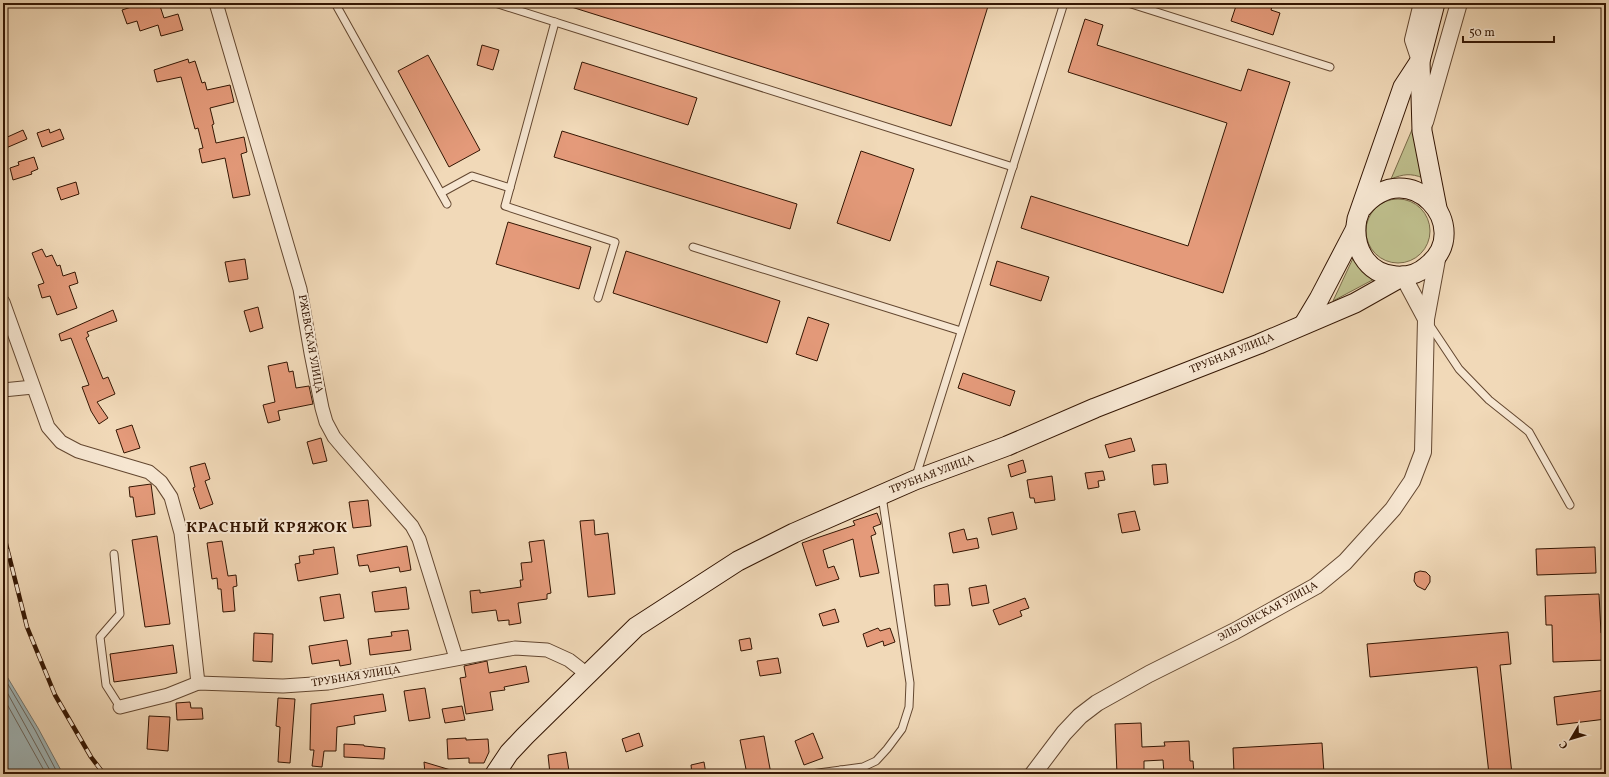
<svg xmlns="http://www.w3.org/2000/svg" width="1609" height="777" font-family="Vollkorn,serif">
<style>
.green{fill:#bebe8c;stroke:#796a48}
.water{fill:#a0b7ba;stroke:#757771}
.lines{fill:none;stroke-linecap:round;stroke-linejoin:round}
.shore{stroke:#6a665e;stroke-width:1}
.building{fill:#e49a7a;stroke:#341603}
.service-casing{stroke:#634730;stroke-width:9}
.minor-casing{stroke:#634730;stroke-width:15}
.tertiary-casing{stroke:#634730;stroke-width:18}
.secondary-casing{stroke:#341603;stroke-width:21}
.service{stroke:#f6e6d1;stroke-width:7}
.minor{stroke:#f6e6d1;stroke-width:13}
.tertiary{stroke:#f6e6d1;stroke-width:16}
.secondary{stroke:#f6e6d1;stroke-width:19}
.rail-casing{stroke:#341603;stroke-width:4.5}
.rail{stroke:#f6e6d1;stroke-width:3;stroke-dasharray:9;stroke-linecap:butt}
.labels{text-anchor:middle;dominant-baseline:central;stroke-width:4;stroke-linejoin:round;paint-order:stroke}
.street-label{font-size:11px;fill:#341603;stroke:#f6e6d1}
.district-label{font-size:15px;font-weight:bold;letter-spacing:1px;fill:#341603;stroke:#f6e6d1}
</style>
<rect width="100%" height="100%" fill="#f1d9b8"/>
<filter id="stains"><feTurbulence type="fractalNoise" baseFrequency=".005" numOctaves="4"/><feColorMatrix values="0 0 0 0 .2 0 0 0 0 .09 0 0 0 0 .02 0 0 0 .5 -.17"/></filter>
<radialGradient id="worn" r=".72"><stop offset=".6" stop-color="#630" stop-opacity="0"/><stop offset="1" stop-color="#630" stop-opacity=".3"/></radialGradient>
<g class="green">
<path d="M1414 125 1423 178C1411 173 1403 174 1391 179Z"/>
<circle cx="1398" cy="231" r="32"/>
<polygon points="1355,254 1378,277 1333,301"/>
</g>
<polygon class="water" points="3,670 38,728 63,774 3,774"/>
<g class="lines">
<g class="shore">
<polyline points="3,676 35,730 58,774"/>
<polyline points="3,685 52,774"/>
<polyline points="3,697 46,774"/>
</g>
</g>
<g class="building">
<polygon points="144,3 159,3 164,18 178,14 183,30 161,36 158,25 140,31 137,21 127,24 122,10"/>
<polygon points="565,3 989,3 951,126 565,5"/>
<polygon points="1237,3 1273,3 1271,10 1280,13 1273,35 1231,21"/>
<polygon points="1085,19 1103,25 1097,45 1241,91 1248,69 1290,82 1223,293 1021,228 1031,196 1188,246 1227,123 1068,72"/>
<polygon points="482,45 499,50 493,70 477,65"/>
<polygon points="428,55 480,150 449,167 398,71"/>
<polygon points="188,59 189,63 195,61 202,83 205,82 207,90 230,85 234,102 210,108 214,124 212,125 216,143 244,137 247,152 241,154 250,195 233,198 225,158 202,163 199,149 203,148 198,128 195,129 181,77 157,82 154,70"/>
<polygon points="582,62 697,98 688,125 574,89"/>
<polygon points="49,129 50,133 60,129 64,139 42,147 37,133"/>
<polygon points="23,130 27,139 6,148 3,139"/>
<polygon points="562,131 797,204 790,229 554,157"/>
<polygon points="861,151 914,169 890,241 837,223"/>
<polygon points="34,157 38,169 31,172 32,174 13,180 10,168 19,165 18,162"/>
<polygon points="76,182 79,194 61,200 57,188"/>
<polygon points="508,222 591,247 579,289 496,264"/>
<polygon points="42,249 46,257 52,255 57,266 60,265 63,276 75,272 78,283 69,286 77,308 57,315 50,296 42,298 38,285 44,283 32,253"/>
<polygon points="626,251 780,301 767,343 613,293"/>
<polygon points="245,259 248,279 229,282 225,262"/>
<polygon points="997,261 1049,277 1041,301 990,285"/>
<polygon points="258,307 263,328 250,332 244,311"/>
<polygon points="113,310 117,321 87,332 89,336 86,338 103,379 108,377 115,394 97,402 108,418 99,424 91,411 82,387 89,385 71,338 61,341 59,334"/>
<polygon points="808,317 829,324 817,361 796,354"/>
<polygon points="287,362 289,372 293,371 296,388 309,386 313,404 278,411 280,420 268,423 263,405 275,402 268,366"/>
<polygon points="963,373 1015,391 1010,406 958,388"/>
<polygon points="132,425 140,448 124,453 116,430"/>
<polygon points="321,438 327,461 313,464 307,442"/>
<polygon points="1131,438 1135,451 1109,458 1105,445"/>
<polygon points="1023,460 1026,472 1011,477 1008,465"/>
<polygon points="205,463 210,479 205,481 213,504 200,509 193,488 195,487 190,467"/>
<polygon points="1166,464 1168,483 1154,485 1152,465"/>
<polygon points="1103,471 1105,480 1098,481 1099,487 1088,489 1085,473"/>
<polygon points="1052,476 1055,500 1035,503 1034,498 1030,498 1027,480"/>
<polygon points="151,484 155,514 136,517 133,497 130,497 129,487"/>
<polygon points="368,500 371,526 353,528 349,502"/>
<polygon points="1135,511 1140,530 1122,533 1118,514"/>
<polygon points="1013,512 1017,529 992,535 988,518"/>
<polygon points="877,513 881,524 873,527 876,534 871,536 879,573 860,577 853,539 823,550 828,568 834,566 839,579 816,586 802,543 855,525 853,521"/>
<polygon points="594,520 595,535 608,533 615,594 588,597 580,521"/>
<polygon points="964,529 967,540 977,538 979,548 953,553 949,533"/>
<polygon points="157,536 170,624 145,627 132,540"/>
<polygon points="544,540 551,593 547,594 547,599 518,603 521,623 509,625 509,620 498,621 496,610 472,613 470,591 480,590 480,593 521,587 520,580 523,580 521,563 532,562 529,542"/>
<polygon points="222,541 228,576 236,575 237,586 233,587 235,611 223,612 221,589 218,589 217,578 212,579 207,543"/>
<polygon points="407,546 411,570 400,572 399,567 370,572 368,565 359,566 357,555"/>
<polygon points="334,547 338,574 298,581 295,564 300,563 299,556 314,554 313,550"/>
<polygon points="1595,547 1596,573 1537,575 1536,549"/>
<polygon points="1420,571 1426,572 1430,576 1430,582 1425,590 1417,586 1414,581 1415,573"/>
<polygon points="948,584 950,605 935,606 934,585"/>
<polygon points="986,585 989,603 972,606 969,588"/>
<polygon points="406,587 409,609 375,612 372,592"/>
<polygon points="340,594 344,618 324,621 320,597"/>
<polygon points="1599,594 1601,633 1604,633 1605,660 1553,662 1552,625 1546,625 1545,596"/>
<polygon points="1025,598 1029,608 1020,611 1022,616 999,625 993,610"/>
<polygon points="835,609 839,622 823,626 819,614"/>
<polygon points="878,628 880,631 890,628 895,642 884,646 883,641 867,647 863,634"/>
<polygon points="408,630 411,650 370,655 368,639 392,636 391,632"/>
<polygon points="1508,632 1511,664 1500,665 1512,774 1489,774 1477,667 1370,677 1367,644"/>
<polygon points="254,633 273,634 272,662 253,661"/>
<polygon points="750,638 752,649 741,651 739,640"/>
<polygon points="347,640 351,664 340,666 339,660 312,664 309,646"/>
<polygon points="173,645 177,673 114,682 110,654"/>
<polygon points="778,658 781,673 760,676 757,661"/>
<polygon points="487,661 489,673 526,666 529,682 504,687 505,690 490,692 493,710 466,714 460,678 466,677 464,666"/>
<polygon points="425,688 430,718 409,721 404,691"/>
<polygon points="1606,690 1606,719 1557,725 1554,697"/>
<polygon points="383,694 386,711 354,716 355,724 337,727 336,751 324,751 322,767 312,766 314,750 310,750 311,704"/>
<polygon points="278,698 295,699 290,763 278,762 280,727 276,726"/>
<polygon points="190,702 191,708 202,708 203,719 177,720 176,703"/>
<polygon points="462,706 465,720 445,723 442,709"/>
<polygon points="149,716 170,717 168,751 147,749"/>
<polygon points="1141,723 1142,747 1165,746 1164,742 1189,741 1190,761 1193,761 1194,774 1164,774 1163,760 1144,761 1144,774 1117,774 1115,724"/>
<polygon points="639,733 643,746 626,752 622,739"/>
<polygon points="813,733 823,758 804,765 795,741"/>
<polygon points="764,736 771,774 747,774 740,740"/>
<polygon points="466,738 466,740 488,739 489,752 484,763 469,763 469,758 448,759 447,739"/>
<polygon points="1322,743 1324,774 1234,774 1233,748"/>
<polygon points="344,744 364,745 364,746 385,748 384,759 344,757"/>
<polygon points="566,752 569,771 566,772 567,774 550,774 548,755"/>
<polygon points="424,762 454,771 454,774 425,774"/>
<polygon points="704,762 706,774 692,774 691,765"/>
</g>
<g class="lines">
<g class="service-casing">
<g id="service">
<polyline points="335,3 447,204"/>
<polyline points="495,3 1013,167"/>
<polyline points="1128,3 1330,67"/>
<polyline points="555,22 505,206 615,242 598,298"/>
<polyline points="441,193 472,176 510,188"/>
<polyline points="693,247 961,331"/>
<polyline points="1429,324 1459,369 1489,400 1529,432 1570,505"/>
<polyline points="916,476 1064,3"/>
<polyline points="114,554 120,614 100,637 106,685 120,707"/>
<polyline points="841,770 863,767 876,761 887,749 902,729 909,707 910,683 882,496"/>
<polyline points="811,774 841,770 842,774"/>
</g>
</g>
<g class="minor-casing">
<g id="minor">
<polyline points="216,3 300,289 311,353 322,408 326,422 334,437 345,450 412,526 419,539 456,658"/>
<polyline points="3,302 48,427 61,442 78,451 149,472 161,482 171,497 181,533 198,683"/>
<polyline points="3,390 33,387"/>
<polyline points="120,707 168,695 198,683 283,686 328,683 515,648 547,650 569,660 587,674"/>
</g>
</g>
<g class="tertiary-casing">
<g id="tertiary">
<polyline points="1420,61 1413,40 1422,3"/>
<polyline points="1425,122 1459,3"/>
<polyline points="1403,276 1426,319"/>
<polyline points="1033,774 1064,733 1080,716 1097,703 1149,674 1235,631 1316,586 1345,562 1393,509 1412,481 1423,452 1426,319 1438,254"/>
</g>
</g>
<g class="secondary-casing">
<g id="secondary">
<polyline points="1435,3 1420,61 1422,131 1437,208"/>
<path d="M1362 208C1409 152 1476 228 1427 266 1418 274 1407 277 1396 276 1365 274 1352 245 1357 219L1403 87 1420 61"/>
<polyline points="1304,324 1319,299 1355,230"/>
<polyline points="495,774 509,753 525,736 636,627 738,561 794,533 915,480 1007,446 1095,408 1259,344 1355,303 1403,276"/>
</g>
</g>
<use href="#service" class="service"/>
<use href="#minor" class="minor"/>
<use href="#tertiary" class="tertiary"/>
<use href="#secondary" class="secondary"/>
<g class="rail-casing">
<polyline id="rail" points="3,532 27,627 55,695 91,757 104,774"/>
</g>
<use href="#rail" class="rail"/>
</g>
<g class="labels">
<g class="street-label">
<text transform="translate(310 344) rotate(80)">РЖЕВСКАЯ УЛИЦА</text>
<text transform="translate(1232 354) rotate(-22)">ТРУБНАЯ УЛИЦА</text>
<text transform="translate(932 475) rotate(-21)">ТРУБНАЯ УЛИЦА</text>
<text transform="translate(1268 612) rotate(-29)">ЭЛЬТОНСКАЯ УЛИЦА</text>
<text transform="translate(356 677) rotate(-9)">ТРУБНАЯ УЛИЦА</text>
</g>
<g class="district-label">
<text x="267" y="528">КРАСНЫЙ КРЯЖОК</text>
</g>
</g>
<rect width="1609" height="777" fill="none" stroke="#f1d9b8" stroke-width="16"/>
<rect x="4" y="4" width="1601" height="769" fill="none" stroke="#341603" stroke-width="2"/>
<rect x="8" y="8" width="1593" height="761" fill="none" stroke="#341603"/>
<g transform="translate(1571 739) rotate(232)" stroke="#f6e6d1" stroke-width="3" paint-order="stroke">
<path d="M0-3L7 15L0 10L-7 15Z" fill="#341603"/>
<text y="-6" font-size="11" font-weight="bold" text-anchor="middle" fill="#341603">С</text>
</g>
<path d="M1463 36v6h91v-6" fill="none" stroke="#341603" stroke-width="2"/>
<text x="1469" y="36" font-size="12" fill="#341603" stroke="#f6e6d1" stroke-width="3" paint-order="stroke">50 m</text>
<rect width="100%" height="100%" filter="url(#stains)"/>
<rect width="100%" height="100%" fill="url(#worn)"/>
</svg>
